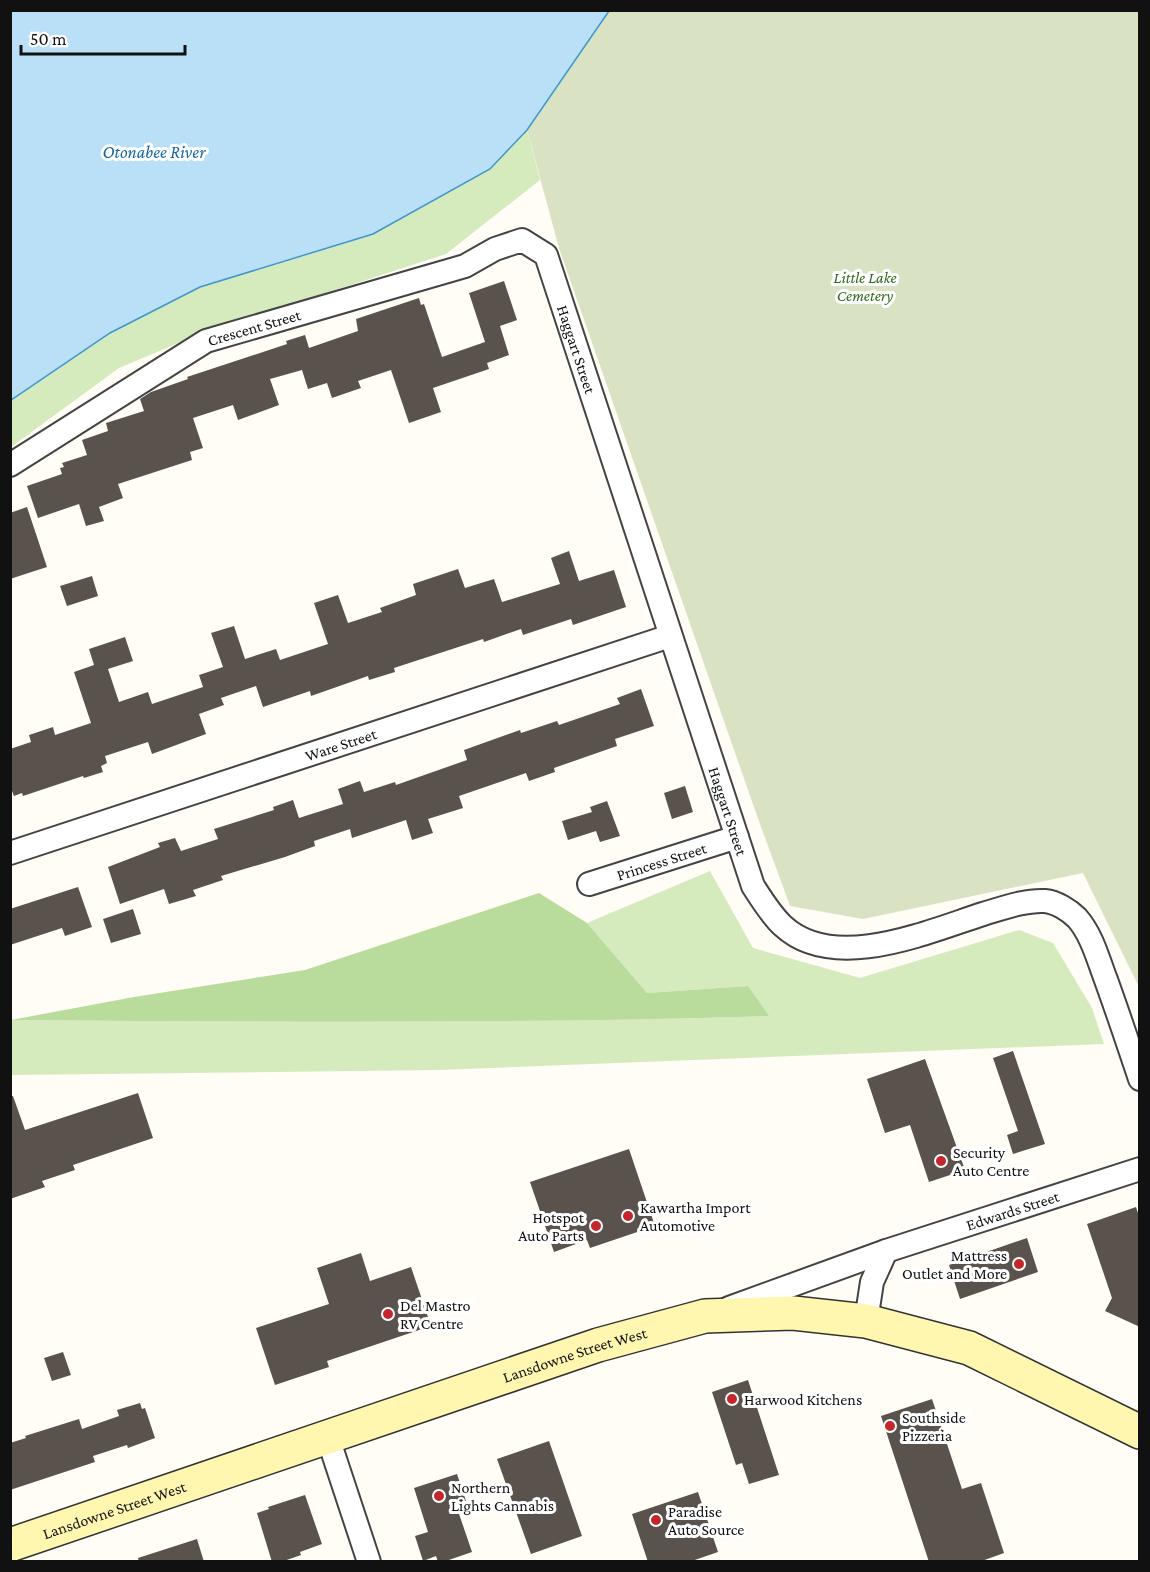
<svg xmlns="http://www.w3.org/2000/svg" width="1150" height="1572" font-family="'Crimson Pro',serif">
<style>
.green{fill:#d5ebbd}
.forest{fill:#b9dc9c}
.cemetery{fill:#d9e3c4}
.water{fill:#b9e0f7;stroke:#3f96cf;stroke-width:1.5}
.building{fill:#5a524d}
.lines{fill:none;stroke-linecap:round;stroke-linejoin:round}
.minor-casing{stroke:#444;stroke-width:26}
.secondary-casing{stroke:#333;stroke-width:36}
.minor{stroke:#fff;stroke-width:22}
.secondary{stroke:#fff6b0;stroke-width:33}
.poi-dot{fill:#c4262e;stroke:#fff;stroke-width:2}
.labels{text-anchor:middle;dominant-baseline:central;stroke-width:6;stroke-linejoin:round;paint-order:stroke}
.park-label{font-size:16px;font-style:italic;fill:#2f6b1f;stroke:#fff}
.street-label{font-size:16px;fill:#111;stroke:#fff}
.poi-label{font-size:16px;fill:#111;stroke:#fff;text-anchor:start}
.water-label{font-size:18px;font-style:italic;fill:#1768a6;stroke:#fff}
</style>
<rect width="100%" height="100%" fill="#fffdf5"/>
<g class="green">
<polygon points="527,130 540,180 446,254 200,334 119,368 11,447 11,400 110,333 200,287 373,234 490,169"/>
<path d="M710 871 753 948 860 978 1019 930 1053 943 1092 1008 1104 1044 439 1070 11 1075 10 1020C263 1022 516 1024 768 1016L748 986 647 993 587 923Z"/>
</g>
<path class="forest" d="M539 893 587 923 647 993 748 986 769 1016C516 1024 263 1022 11 1020L134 997 305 970Z"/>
<polygon class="cemetery" points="609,11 1139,11 1139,987 1083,873 863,919 790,906 756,813 559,248 527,130"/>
<polygon class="water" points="11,10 609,10 609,11 527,130 490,169 373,234 200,287 110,333 11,400"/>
<g class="building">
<polygon points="504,281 517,320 500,326 509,355 487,363 489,369 433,388 441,412 409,423 391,370 358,381 361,388 332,398 327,383 308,389 302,370 270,379 279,405 238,420 233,405 193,418 203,448 190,452 192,460 118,484 123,498 99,507 104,521 86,526 79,504 38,518 27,486 62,474 60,468 64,467 62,463 87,455 82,440 108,431 106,423 144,411 140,399 151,392 188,379 187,377 287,344 286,341 305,335 309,348 358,331 356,319 419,298 421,305 424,304 442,357 485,342 469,293"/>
<polygon points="27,507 47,567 10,579 10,513"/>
<polygon points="569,551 579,581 614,570 626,607 573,625 571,619 523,635 521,629 484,642 483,639 394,668 395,672 369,680 368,676 311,696 310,691 263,707 256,686 221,698 224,705 199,714 206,734 152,754 148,742 105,756 107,763 101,766 103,772 84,778 83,776 23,796 22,793 14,796 10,786 10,749 31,742 29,735 53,727 55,735 91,723 74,672 94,665 89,649 125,637 133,661 108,669 119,702 148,692 152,704 203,687 199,675 223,667 211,633 234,626 245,659 276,649 280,660 328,644 314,603 338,595 348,623 382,612 380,608 416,595 413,584 458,569 465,588 494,579 502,602 560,584 551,558"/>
<polygon points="92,576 98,596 67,606 60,586"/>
<polygon points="641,689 654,726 615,739 617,746 554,768 555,772 529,781 526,773 459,796 463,808 428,819 433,833 412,840 406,820 352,838 350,829 314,841 315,846 285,857 221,876 223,880 193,890 196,896 169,904 164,889 120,904 108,867 160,847 158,843 175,838 181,851 218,839 214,829 274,810 273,807 293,800 299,818 343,804 338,789 360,781 364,792 395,782 396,785 467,760 464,750 520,730 521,733 557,721 559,725 620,704 617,698"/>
<polygon points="685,786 693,812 672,819 664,793"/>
<polygon points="607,801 620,836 600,842 596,831 568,840 562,821 592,812 590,807"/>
<polygon points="78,887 92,927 65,936 62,928 10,945 10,909"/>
<polygon points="133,909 141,934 111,943 103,919"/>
<polygon points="1013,1051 1045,1144 1013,1154 1007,1135 1018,1131 993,1058"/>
<polygon points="925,1059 965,1170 929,1182 910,1125 885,1133 867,1079"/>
<polygon points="138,1093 153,1138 73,1165 75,1170 42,1181 45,1187 10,1199 10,1096 13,1096 25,1130"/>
<polygon points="629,1149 655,1226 590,1248 587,1240 554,1252 530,1182"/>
<polygon points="1136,1207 1140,1219 1140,1327 1105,1311 1112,1298 1087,1224"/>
<polygon points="1027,1238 1038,1272 960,1299 949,1265"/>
<polygon points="361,1253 370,1281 411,1267 431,1326 327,1361 329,1367 275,1385 256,1328 329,1304 317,1268"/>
<polygon points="63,1352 71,1375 52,1381 44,1358"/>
<polygon points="748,1380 779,1475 749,1484 742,1463 736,1465 712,1392"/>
<polygon points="932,1399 962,1489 981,1483 1004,1553 979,1562 929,1562 881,1416"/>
<polygon points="140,1403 142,1409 145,1408 155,1438 128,1448 127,1445 93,1456 95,1462 10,1490 10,1443 26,1438 25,1436 79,1419 82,1429 119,1416 117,1410"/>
<polygon points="549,1441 582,1536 531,1554 497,1459"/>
<polygon points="457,1474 466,1501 456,1505 472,1552 443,1562 438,1562 436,1556 423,1561 415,1536 428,1532 414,1488"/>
<polygon points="698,1492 718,1552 689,1562 648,1562 632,1514"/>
<polygon points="305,1495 322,1544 300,1552 301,1555 281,1562 272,1562 257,1513 269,1509 268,1507"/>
<polygon points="197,1539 204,1562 139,1562 138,1558"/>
</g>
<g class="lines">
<g class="minor-casing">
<g id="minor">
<path id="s1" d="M10 465 206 341 465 266 495 249 522 240 546 255 753 886C762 900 771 915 783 926 834 973 927 932 983 914 1003 908 1025 900 1045 901 1056 902 1069 910 1077 918 1092 935 1098 959 1106 980 1118 1013 1129 1046 1140 1079"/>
<path id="s2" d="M10 853 670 636"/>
<path id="s3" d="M589 884 737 837"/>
<path id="s4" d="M729 1308 886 1251 1140 1169"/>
<polyline points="866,1321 872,1282 886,1251"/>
<polyline points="328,1438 369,1562"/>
</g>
</g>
<g class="secondary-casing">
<g id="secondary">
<path id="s5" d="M10 1545 598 1345 705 1316 793 1313 866 1321 969 1348 1140 1432"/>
</g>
</g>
<use href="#minor" class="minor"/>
<use href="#secondary" class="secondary"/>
</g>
<g class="poi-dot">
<circle cx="941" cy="1161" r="6"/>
<circle cx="628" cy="1216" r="6"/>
<circle cx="596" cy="1226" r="6"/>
<circle cx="1019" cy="1264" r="6"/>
<circle cx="388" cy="1314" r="6"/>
<circle cx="732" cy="1399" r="6"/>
<circle cx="890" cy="1426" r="6"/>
<circle cx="439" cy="1496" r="6"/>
<circle cx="656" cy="1520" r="6"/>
</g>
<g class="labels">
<g class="park-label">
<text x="865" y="277">Little Lake<tspan x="865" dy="18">Cemetery</tspan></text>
</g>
<g class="street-label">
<text stroke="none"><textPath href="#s1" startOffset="282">Crescent Street</textPath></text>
<text stroke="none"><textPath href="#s1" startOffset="692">Haggart Street</textPath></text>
<text stroke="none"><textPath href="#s2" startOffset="348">Ware Street</textPath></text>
<text stroke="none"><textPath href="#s1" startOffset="1178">Haggart Street</textPath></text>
<text stroke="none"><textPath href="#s3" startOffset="76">Princess Street</textPath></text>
<text stroke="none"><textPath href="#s4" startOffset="300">Edwards Street</textPath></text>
<text stroke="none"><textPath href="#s5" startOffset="596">Lansdowne Street West</textPath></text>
<text stroke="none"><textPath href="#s5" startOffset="110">Lansdowne Street West</textPath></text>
</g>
<g class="poi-label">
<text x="953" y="1152">Security<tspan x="953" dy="18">Auto Centre</tspan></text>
<text x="640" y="1207">Kawartha Import<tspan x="640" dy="18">Automotive</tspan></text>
<text x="584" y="1217" text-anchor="end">Hotspot<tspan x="584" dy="18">Auto Parts</tspan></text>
<text x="1007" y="1255" text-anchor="end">Mattress<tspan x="1007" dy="18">Outlet and More</tspan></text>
<text x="400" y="1305">Del Mastro<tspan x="400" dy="18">RV Centre</tspan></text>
<text x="744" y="1399">Harwood Kitchens</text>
<text x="902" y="1417">Southside<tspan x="902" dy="18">Pizzeria</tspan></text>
<text x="451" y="1487">Northern<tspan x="451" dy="18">Lights Cannabis</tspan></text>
<text x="668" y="1511">Paradise<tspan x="668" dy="18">Auto Source</tspan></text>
</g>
<g class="water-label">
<text x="154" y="152">Otonabee River</text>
</g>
</g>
<rect width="1150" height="1572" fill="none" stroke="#111111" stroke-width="24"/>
<path d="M21 45v9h164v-9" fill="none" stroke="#111111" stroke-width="3"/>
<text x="30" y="45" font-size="18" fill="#111111" stroke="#ffffff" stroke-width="4.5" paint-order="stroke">50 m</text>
</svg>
